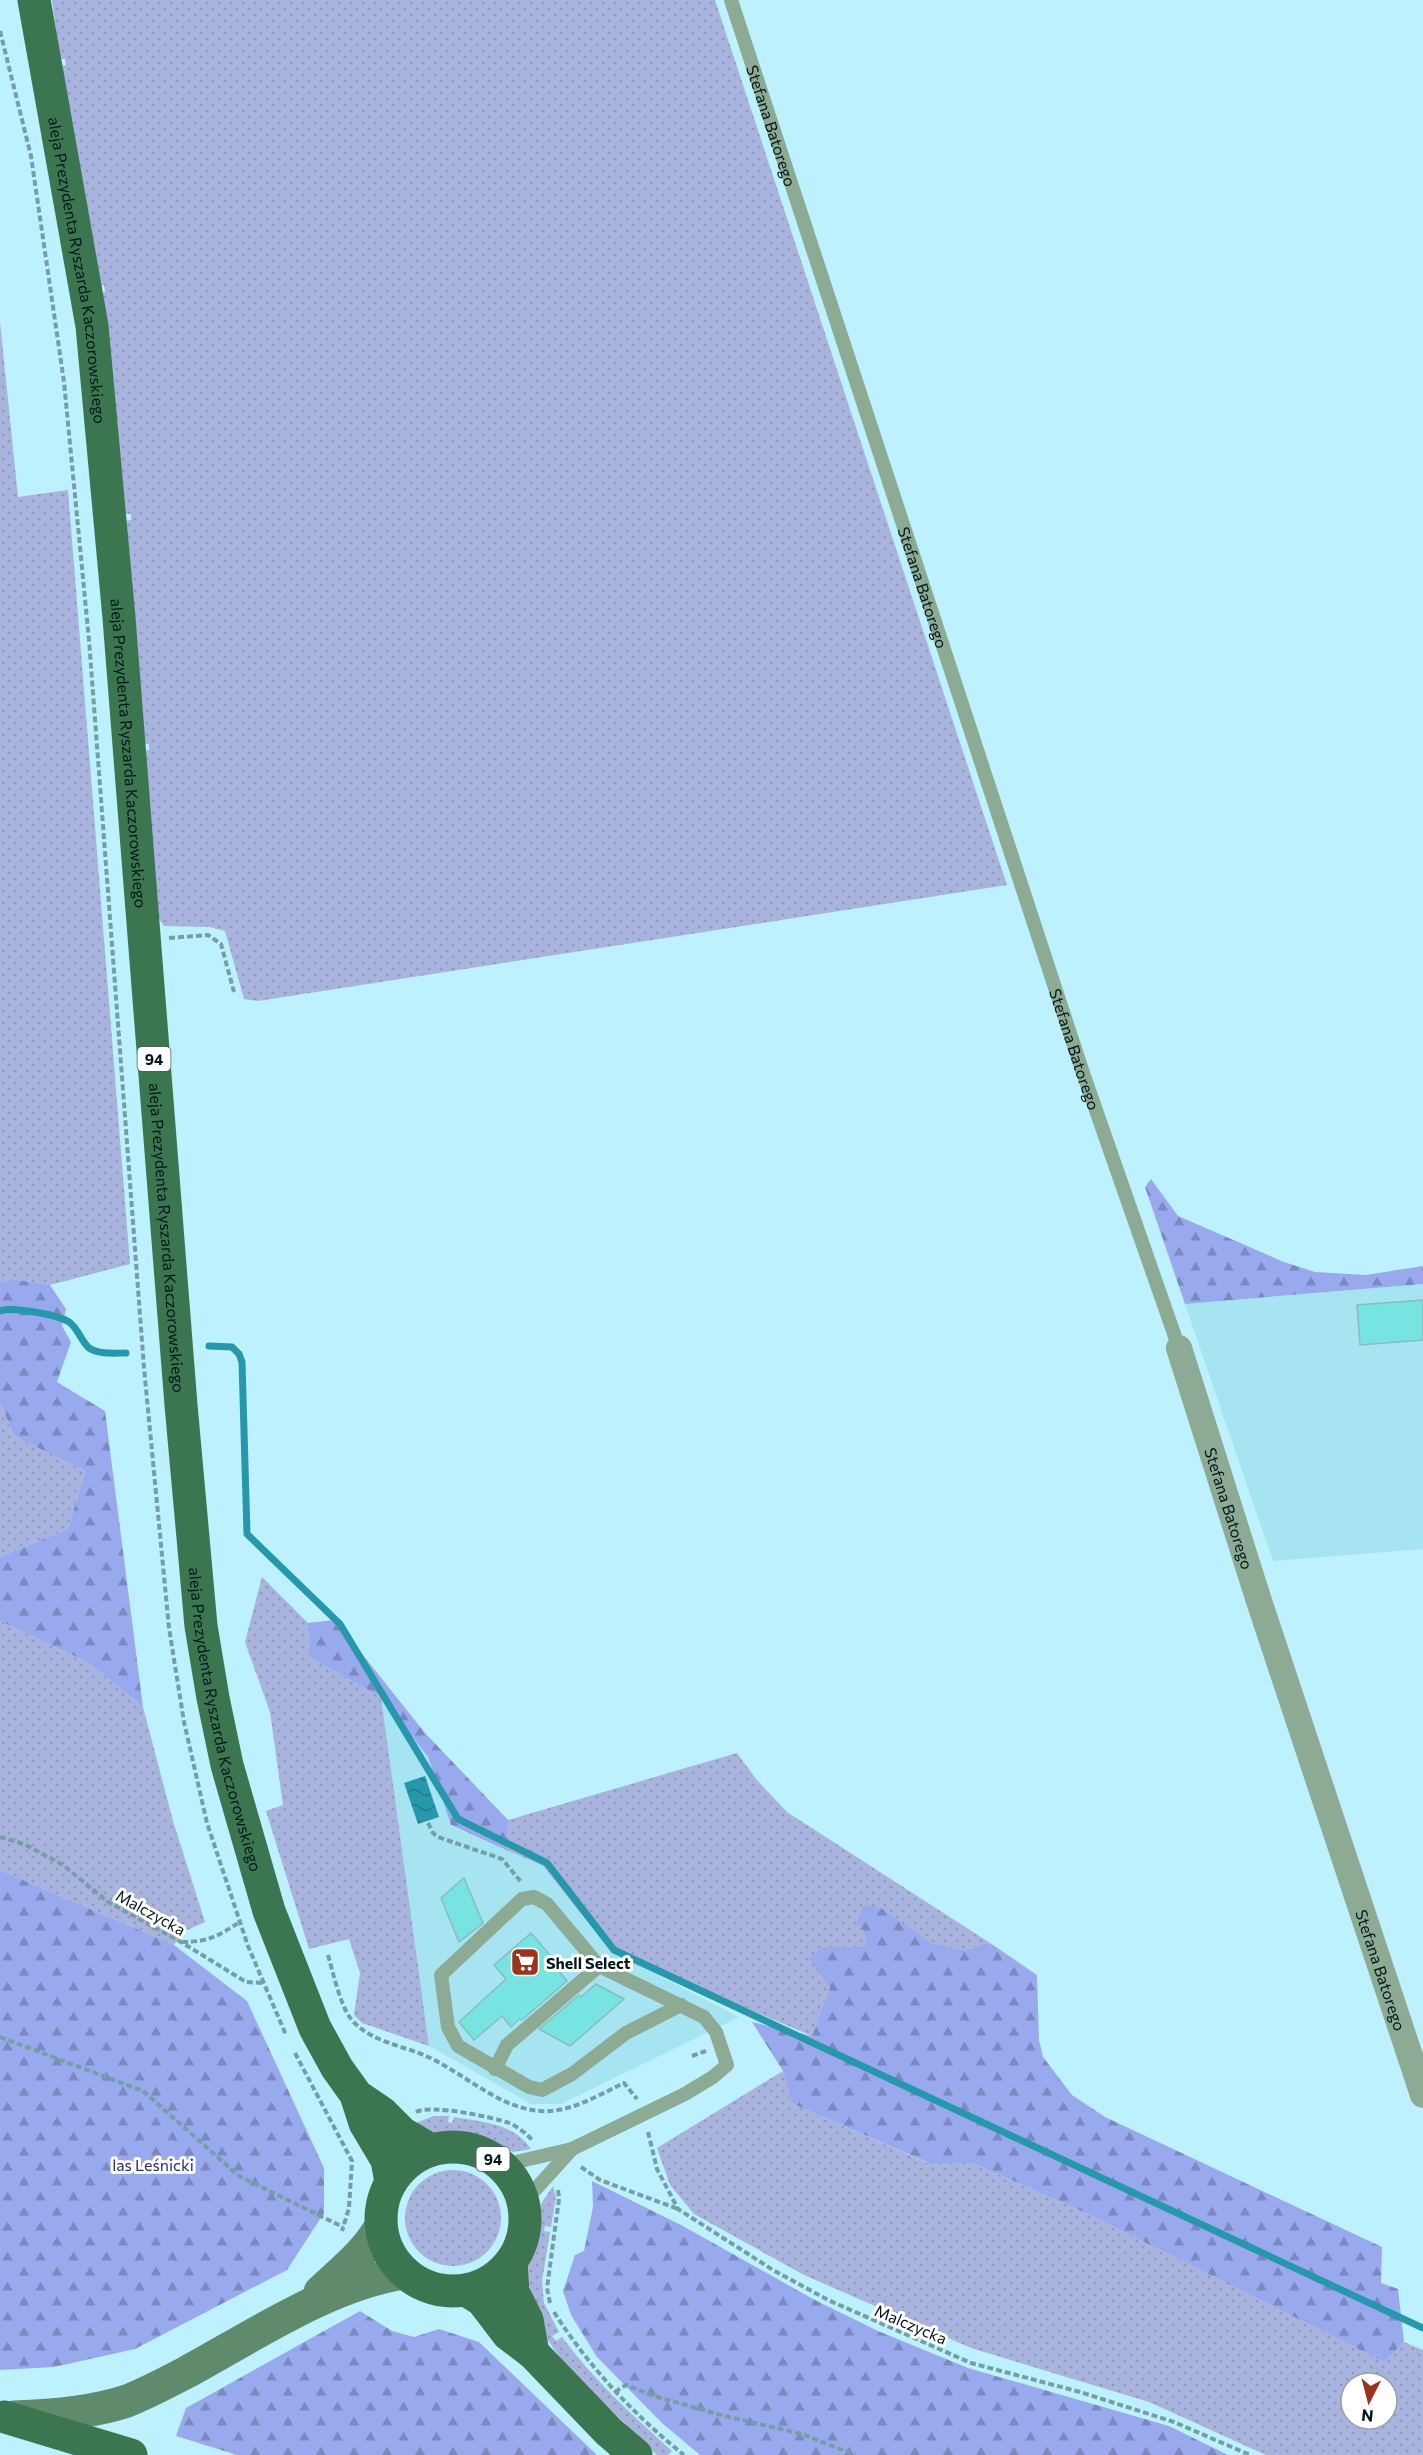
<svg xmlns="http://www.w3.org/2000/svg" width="1423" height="2455" font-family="Commissioner,sans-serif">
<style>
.built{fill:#a6e4f2}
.grass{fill:url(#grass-dots);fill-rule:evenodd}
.forest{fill:url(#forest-firs)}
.water{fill:url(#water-waves)}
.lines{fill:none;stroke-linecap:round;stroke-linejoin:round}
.stream{stroke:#2797ac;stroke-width:7}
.building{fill:#78e4e2;stroke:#87bdbb;stroke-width:1.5}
.path{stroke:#769ea7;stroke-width:4;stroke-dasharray:6 3;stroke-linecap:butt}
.lane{stroke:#8caa94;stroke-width:14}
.street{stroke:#8caa94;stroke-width:26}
.secondary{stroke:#5f8b6c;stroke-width:33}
.primary{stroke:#3c7650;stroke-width:33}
.labels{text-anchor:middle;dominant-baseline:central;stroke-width:6;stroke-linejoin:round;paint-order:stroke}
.shield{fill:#fff;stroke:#4f5d5f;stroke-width:1.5}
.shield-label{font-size:15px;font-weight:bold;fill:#03171b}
.street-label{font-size:16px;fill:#03171b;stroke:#fff}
.poi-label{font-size:16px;font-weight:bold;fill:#03171b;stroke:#fff;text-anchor:start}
.park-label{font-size:16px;fill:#242a78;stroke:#fff}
</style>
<defs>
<pattern id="grass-dots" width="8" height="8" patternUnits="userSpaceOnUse" patternTransform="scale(1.5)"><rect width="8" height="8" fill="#a8b3de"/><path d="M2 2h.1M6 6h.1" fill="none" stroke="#8f99be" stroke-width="1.8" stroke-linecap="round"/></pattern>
<pattern id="forest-firs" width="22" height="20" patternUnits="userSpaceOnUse" patternTransform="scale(1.5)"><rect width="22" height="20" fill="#99a9ed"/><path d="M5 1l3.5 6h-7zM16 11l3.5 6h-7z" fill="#7b89bf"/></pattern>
<pattern id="water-waves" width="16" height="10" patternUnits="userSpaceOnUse" patternTransform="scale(1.5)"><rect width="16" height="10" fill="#2797ac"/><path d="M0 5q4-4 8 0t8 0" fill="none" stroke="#1f7a8b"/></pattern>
</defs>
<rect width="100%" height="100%" fill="#bcf1fd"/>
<g class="built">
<polygon points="1423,1284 1423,1549 1273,1561 1185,1304"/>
<polygon points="381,1697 428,1757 451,1826 543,1866 611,1951 739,2017 561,2104 531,2104 429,2046"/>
</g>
<g class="grass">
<polygon points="52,0 715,0 1007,885 258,1001 244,999 225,931 210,927 164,926 157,916 144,751 149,750 149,744 144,744 125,521 131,520 131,514 125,514 100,293 105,292 104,285 99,286 61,66 66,65 65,59 60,59"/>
<polygon points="0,322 18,497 68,490 130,1264 50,1285 12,1279 0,1283"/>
<polygon points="0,1402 14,1436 85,1471 68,1529 0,1557"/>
<polygon points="262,1577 308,1623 309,1657 381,1697 429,2046 362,2023 354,2015 360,1973 349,1939 309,1949 266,1811 283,1805 270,1712 245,1642"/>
<polygon points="0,1621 87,1662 143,1707 173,1821 205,1922 183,1932 174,1945 0,1870"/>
<polygon points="737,1753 756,1779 787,1812 990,1943 964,1950 930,1943 883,1909 867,1935 864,1947 824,1947 830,1987 812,2036 611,1951 543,1866 506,1850 508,1820"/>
<path d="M783 2071 791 2103 928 2163H973L1092 2216 1384 2362 1404 2342 1423 2350V2455H1266L1149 2402 971 2348 804 2275 694 2214 670 2185 657 2148ZM1351 2383H1387V2419H1351Z"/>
<path d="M434 2116H449L448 2122 452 2123 454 2117C482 2122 514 2123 531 2149L513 2152 486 2139 470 2134 430 2133 410 2125Z"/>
<circle cx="453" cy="2218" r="48"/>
<path d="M553 2186 556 2197 551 2227 545 2226 544 2231 550 2232 542 2281 544 2303 559 2332 552 2336 556 2341 562 2337C594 2380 632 2415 672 2451L668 2455H657L565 2365 547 2339 523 2267 537 2231 539 2207Z"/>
</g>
<g class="forest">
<polygon points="1151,1179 1178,1216 1284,1262 1315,1272 1366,1275 1423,1266 1423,1284 1185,1304 1145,1187"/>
<polygon points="12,1279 50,1285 66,1309 62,1326 71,1342 57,1382 105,1411 143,1707 87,1662 0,1621 0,1557 68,1529 85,1471 14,1436 0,1402 0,1283"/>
<polygon points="335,1620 425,1733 508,1820 506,1850 451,1825 428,1757 381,1697 309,1657 308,1623"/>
<polygon points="0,1870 174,1945 247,2001 324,2168 324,2213 287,2270 135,2349 54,2367 0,2370"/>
<polygon points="864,1905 883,1909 931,1943 964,1950 990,1943 1037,1975 1039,2040 1043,2057 1072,2095 1105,2117 1382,2247 1381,2283 1398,2289 1404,2342 1384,2362 1092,2216 973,2163 929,2163 791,2103 783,2071 752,2022 812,2036 830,1987 809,1958 824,1947 864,1947 867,1935 857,1922"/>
<polygon points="592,2181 683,2226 813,2299 878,2331 968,2368 1169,2426 1228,2455 700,2455 662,2423 597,2357 571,2315 563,2291 575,2255 584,2251 593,2207"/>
<polygon points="360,2311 392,2331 414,2337 439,2329 479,2342 597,2455 237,2455 176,2436 186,2408"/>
</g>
<polygon class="water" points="425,1776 439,1817 418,1824 404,1783"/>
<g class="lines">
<g class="stream">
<path d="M0 1311C12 1306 58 1315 69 1322 78 1328 81 1341 89 1348 100 1355 115 1353 126 1353"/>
<polyline points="209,1346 232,1347 239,1354 242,1362 247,1534 340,1624 458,1819 547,1863 614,1950 1423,2328"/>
</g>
</g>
<g class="building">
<polygon points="1423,1300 1423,1340 1360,1345 1357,1305"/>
<polygon points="464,1878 483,1923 459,1942 441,1898"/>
<polygon points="531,1933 555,1961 552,1963 567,1981 522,2020 519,2019 511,2027 502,2016 474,2040 459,2022 506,1979 494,1965"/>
<polygon points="596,1984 624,1999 570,2046 539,2029 579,1995 581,1997"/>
</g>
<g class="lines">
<g class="path">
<polyline points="0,31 31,156 64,382 89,640 144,1368 169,1628 184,1722 207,1823 248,1946 286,2035"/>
<polyline points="169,938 208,935 221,944 234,992"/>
<polyline points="428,1823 433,1833 438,1837 502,1859 522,1883"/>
<polyline points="0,1837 24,1844 63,1865 108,1902 181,1942 246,1982 263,1983"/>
<path d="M182 1942C208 1942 218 1936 240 1922"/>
<path d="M328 1955C333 1972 340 2005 351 2019 370 2042 402 2045 428 2057 468 2075 504 2114 551 2111 576 2109 601 2094 624 2083L637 2099"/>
<polyline points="0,2037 143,2091 239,2176 343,2227"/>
<polyline points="295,2053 352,2161 349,2208 342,2231"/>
<polyline points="692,2056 706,2051"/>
<path d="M416 2112C430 2104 493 2117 509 2123 517 2126 527 2134 532 2140"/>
<polyline points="648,2132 657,2169 678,2209 773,2270 828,2300 971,2363 1080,2392 1174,2422 1250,2455"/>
<polyline points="581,2167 600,2180 678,2209"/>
<polyline points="550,2303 547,2288 559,2199 558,2189"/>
<path d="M554 2312C589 2367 633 2414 684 2455"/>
<polyline points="615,2392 626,2385 654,2396 721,2415 802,2434 855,2455"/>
</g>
<g class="lane">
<path id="s1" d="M731 0 1084 1076 1179 1348"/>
<polyline points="495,2069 507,2045 599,1966"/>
<polyline points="503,2165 572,2149 685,2094 713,2077 727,2065 716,2032 704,2017 599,1966 547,1904 534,1897 522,1899 441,1975 448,2027 458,2046 529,2087 542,2090 572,2074 626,2033 681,2005"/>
<polyline points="524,2202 572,2149"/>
</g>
<path class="street" id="s2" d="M1179 1348 1259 1601 1423 2095"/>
<g class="secondary">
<path d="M320 2292C342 2271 365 2254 381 2226"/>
<path d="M14 2417C51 2416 91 2413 127 2401 147 2393 166 2383 185 2373 252 2337 329 2284 405 2273"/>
</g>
<g class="primary">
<path id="s3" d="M34 0 92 326 119 618 181 1405 201 1626 213 1698 227 1765 269 1911 315 2028 337 2068 357 2096 382 2113 402 2133 431 2150"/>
<polyline points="357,2098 365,2123 387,2160 391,2182"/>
<circle cx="453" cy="2219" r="72"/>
<polyline points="511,2263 513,2292 527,2320 533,2353"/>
<polyline points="466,2290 482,2300 508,2334 533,2353 609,2432 636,2455"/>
<polyline points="5,2417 131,2455"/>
</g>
</g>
<defs>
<g id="supermarket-square" transform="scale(1.5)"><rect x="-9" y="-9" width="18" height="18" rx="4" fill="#9c331d" stroke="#fff"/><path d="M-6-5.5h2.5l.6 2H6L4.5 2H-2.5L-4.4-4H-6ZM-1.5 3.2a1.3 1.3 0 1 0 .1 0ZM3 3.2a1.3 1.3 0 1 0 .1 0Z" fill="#fff"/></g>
</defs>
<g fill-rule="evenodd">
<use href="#supermarket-square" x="525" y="1962"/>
</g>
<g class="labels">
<g class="shield">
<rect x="137.5" y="1047" width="33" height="24" rx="4.5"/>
<rect x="476.5" y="2147" width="33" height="24" rx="4.5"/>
</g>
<g class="shield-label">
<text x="154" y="1059">94</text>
<text x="493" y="2159">94</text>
</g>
<g class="street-label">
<text stroke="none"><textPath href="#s1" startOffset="132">Stefana Batorego</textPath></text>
<text stroke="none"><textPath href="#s3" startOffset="274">aleja Prezydenta Ryszarda Kaczorowskiego</textPath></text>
<text stroke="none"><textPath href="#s1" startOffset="618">Stefana Batorego</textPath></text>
<text stroke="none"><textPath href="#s3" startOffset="760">aleja Prezydenta Ryszarda Kaczorowskiego</textPath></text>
<text stroke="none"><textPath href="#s1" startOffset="1104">Stefana Batorego</textPath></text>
<text stroke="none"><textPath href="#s3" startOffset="1246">aleja Prezydenta Ryszarda Kaczorowskiego</textPath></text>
<text stroke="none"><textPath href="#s2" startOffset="168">Stefana Batorego</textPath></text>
<text stroke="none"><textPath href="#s3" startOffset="1732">aleja Prezydenta Ryszarda Kaczorowskiego</textPath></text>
<text transform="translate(151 1912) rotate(29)">Malczycka</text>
<text stroke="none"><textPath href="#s2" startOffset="654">Stefana Batorego</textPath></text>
<text transform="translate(911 2324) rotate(23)">Malczycka</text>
</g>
<g class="poi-label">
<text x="546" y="1962">Shell Select</text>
</g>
<g class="park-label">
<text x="153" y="2164">las Leśnicki</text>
</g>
</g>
<g transform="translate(1369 2401) rotate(186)"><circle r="28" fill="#ffffff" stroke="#9aa2a4" stroke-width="1.5"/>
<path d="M0-4.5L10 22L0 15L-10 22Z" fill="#9c331d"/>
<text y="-9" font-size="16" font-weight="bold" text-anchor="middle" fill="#03171b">N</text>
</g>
</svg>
